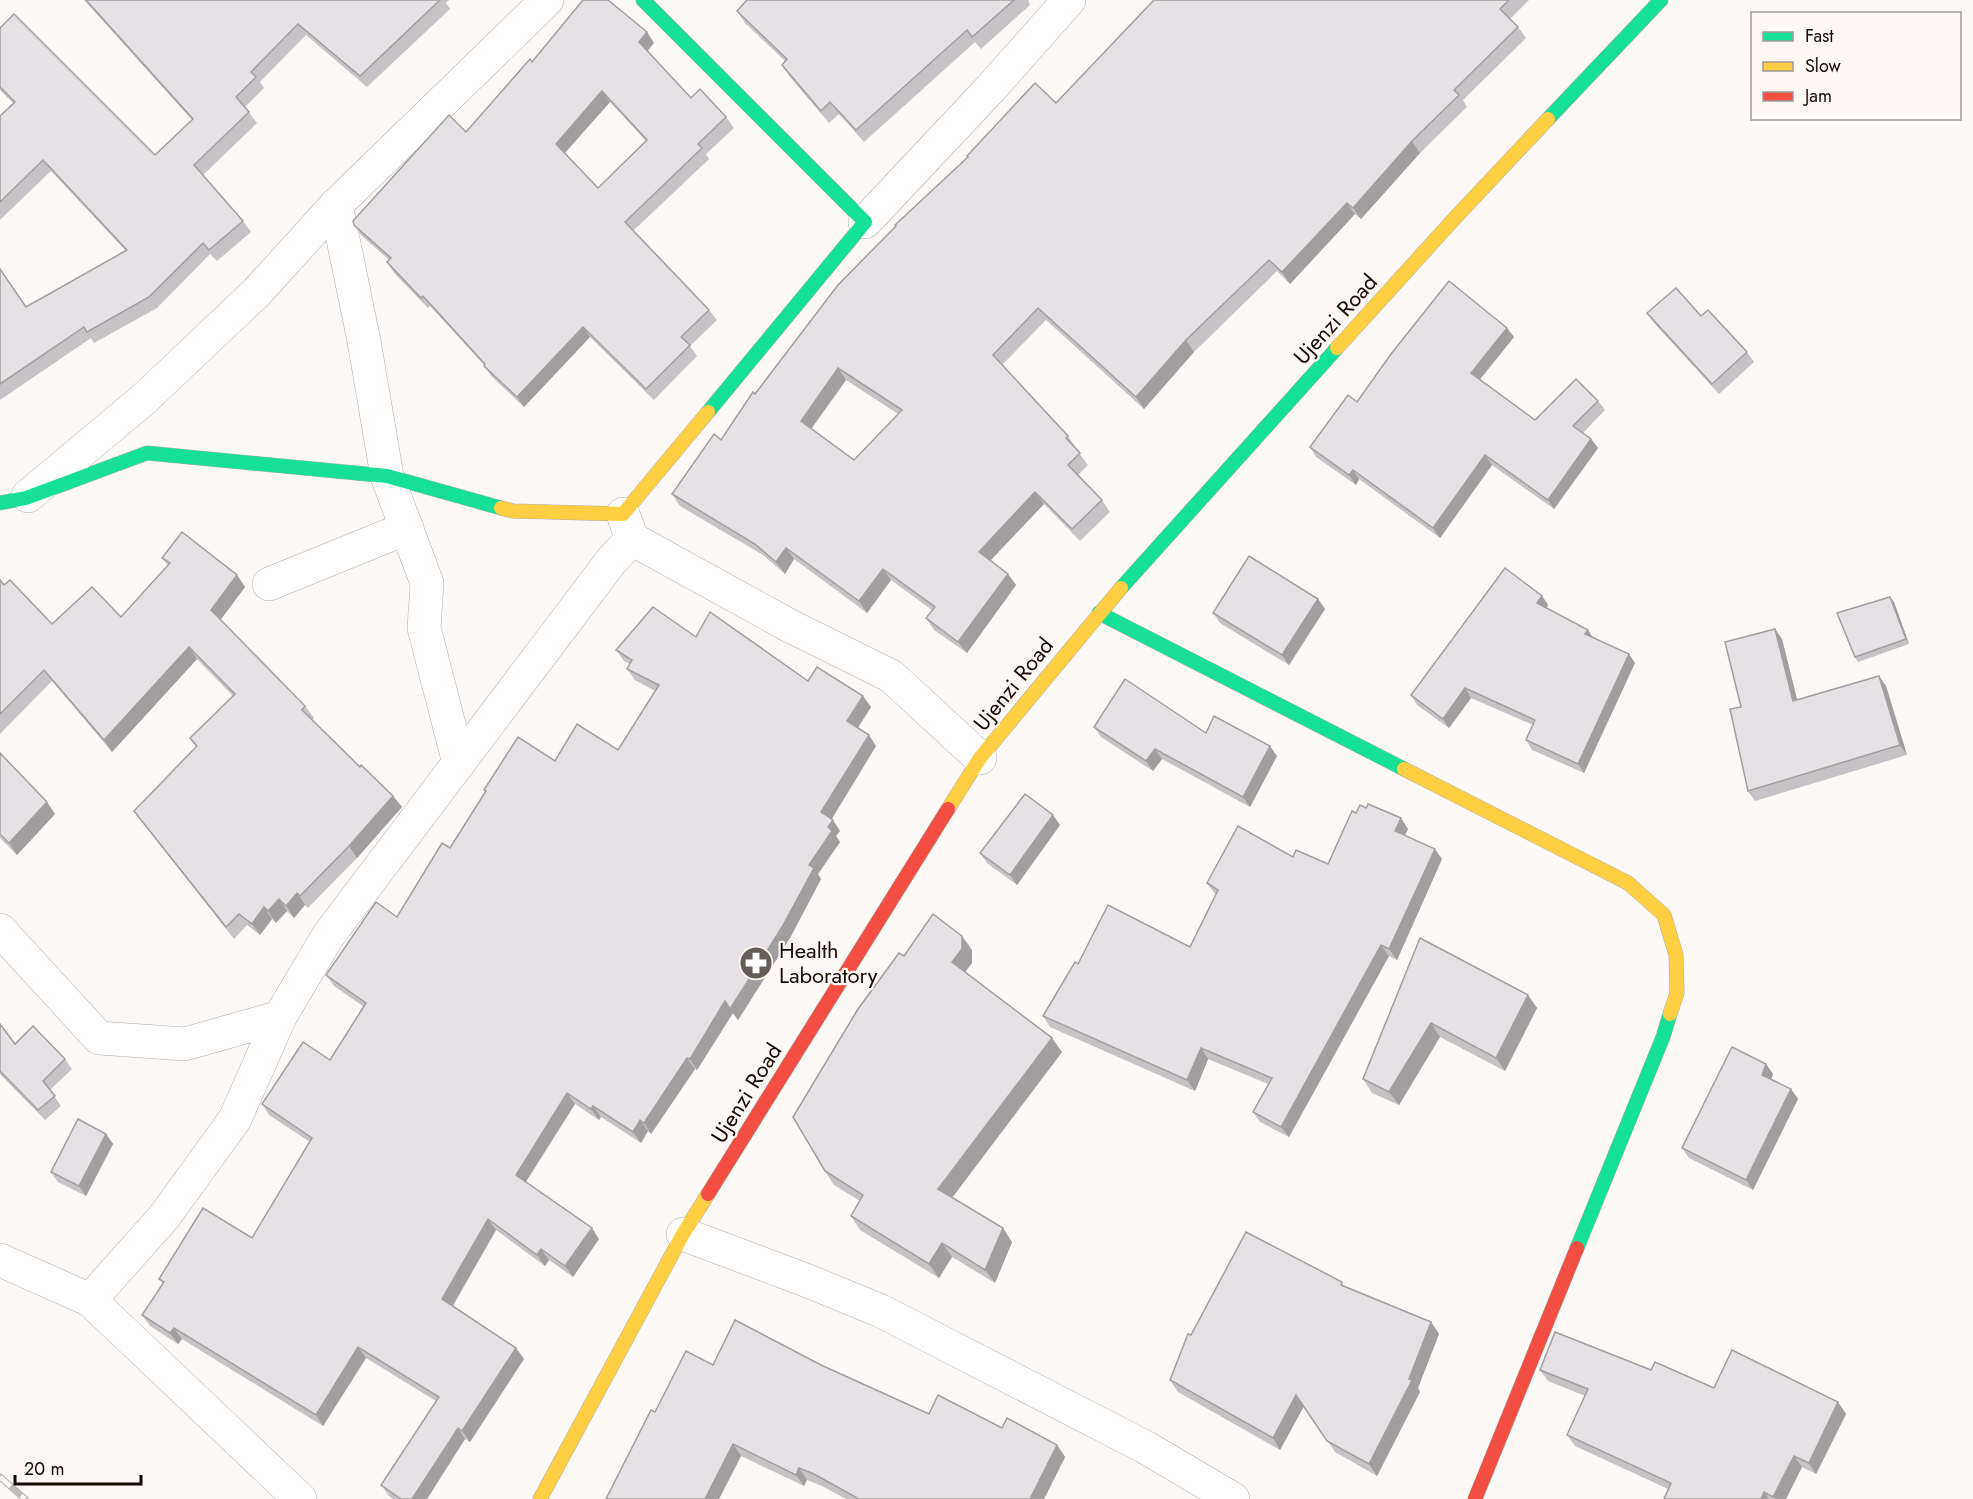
<svg xmlns="http://www.w3.org/2000/svg" width="1973" height="1499" font-family="Jost,sans-serif">
<style>
.lines{fill:none;stroke-linecap:round;stroke-linejoin:round}
.street-casing{stroke:#b4aea8;stroke-width:34}
.fast-casing{stroke:#b4aea8;stroke-width:15}
.slow-casing{stroke:#b4aea8;stroke-width:15}
.jam-casing{stroke:#b4aea8;stroke-width:15}
.street{stroke:#fffefe;stroke-width:33}
.fast{stroke:#16e098;stroke-width:14}
.slow{stroke:#ffcf43;stroke-width:14}
.jam{stroke:#f24e42;stroke-width:14}
.rail-casing{stroke:#bdbcbb;stroke-width:7}
.rail{stroke:#fff9f4;stroke-width:4.5;stroke-dasharray:14;stroke-linecap:butt}
.wall{fill:#c6c2c5;fill-rule:evenodd}
.shaded-wall{fill:#a19ea0}
.building{fill:#e6e1e5;stroke:#a19ea0;stroke-width:1.5;fill-rule:evenodd}
.labels{text-anchor:middle;dominant-baseline:central;stroke-width:4.5;stroke-linejoin:round;paint-order:stroke}
.street-label{font-size:22px;fill:#130a03;stroke:#fff9f4}
.poi-label{font-size:22px;fill:#130a03;stroke:#fff9f4;text-anchor:start}
</style>
<rect width="100%" height="100%" fill="#fcf9f7"/>
<g class="lines">
<g class="street-casing">
<g id="street">
<polyline points="336,205 364,341 387,476 427,583 424,628 459,763"/>
<polyline points="865,222 991,88 1069,0"/>
<polyline points="28,496 144,399 257,292 336,205 547,0"/>
<polyline points="632,539 790,626 891,676 980,758"/>
<polyline points="269,584 407,528"/>
<polyline points="0,930 99,1038 185,1044 280,1017"/>
<polyline points="683,1234 808,1281 881,1311 1145,1447 1233,1499"/>
<polyline points="0,1260 90,1300 300,1499"/>
<polyline points="90,1300 164,1217 235,1119 280,1017 328,936 612,560 632,539 623,514"/>
</g>
</g>
<g class="fast-casing">
<g id="fast">
<polyline points="643,0 865,222 708,412"/>
<polyline points="1548,119 1661,0"/>
<polyline points="0,503 26,498 147,453 387,476 501,508"/>
<polyline points="1121,588 1337,348"/>
<polyline points="1099,613 1404,769"/>
<polyline points="1577,1248 1663,1037 1670,1014"/>
</g>
</g>
<g class="slow-casing">
<g id="slow">
<polyline points="1337,348 1454,219 1548,119"/>
<polyline points="501,508 513,511 623,514 708,412"/>
<polyline points="1404,769 1628,883 1664,915 1676,955 1677,993 1670,1014"/>
<polyline points="948,809 980,758 1121,588"/>
<polyline points="540,1499 683,1234 708,1194"/>
</g>
</g>
<g class="jam-casing">
<g id="jam">
<polyline points="708,1194 948,809"/>
<polyline points="1475,1499 1577,1248"/>
</g>
</g>
<use href="#street" class="street"/>
<use href="#fast" class="fast"/>
<use href="#slow" class="slow"/>
<use href="#jam" class="jam"/>
<g class="rail-casing">
<polyline id="rail" points="0,1477 25,1499"/>
</g>
<use href="#rail" class="rail"/>
</g>
<g class="wall">
<polygon points="84,0 449,0 446,3 450,9 367,87 306,35 260,82 264,88 245,107 257,123 203,175 243,221 251,232 217,261 210,254 157,308 94,343 91,338 0,400 0,269 26,307 126,251 51,171 0,220 0,116 13,103 0,90 0,28 155,155 192,120"/>
<polygon points="747,0 1028,0 1030,5 981,49 975,42 864,142 839,114 829,123 790,77 782,65 785,61 745,23 737,11"/>
<path d="M1154 0H1529L1510 19 1518 27 1526 38 1463 100 1467 107 1420 153 1361 219 1355 214 1290 284 1277 271 1194 352 1144 409 1046 320 1002 365 1068 436 1076 448H1075L1088 465 1078 475 1102 500 1110 512 1080 541 1044 504 990 561 1016 585 967 653 934 630 926 618 932 610 891 580 867 613 794 559 785 574 763 555 680 506 672 494 721 440 755 394 1056 103ZM846 380 898 414 854 460 811 429Z"/>
<path d="M647 32 654 43 648 51 691 98 726 117 734 128 706 154 709 159 633 231 709 310 717 320 690 346 697 356 654 400 590 337 524 407 491 376 484 365 430 306 428 308 394 273 387 262 389 260 361 235 354 225 466 132ZM610 102 646 141 598 188 565 153Z"/>
<polygon points="1647,313 1701,316 1747,352 1754,362 1719,394 1654,323"/>
<polygon points="1514,337 1479,380 1535,420 1598,401 1605,410 1583,433 1591,439 1598,448 1554,509 1492,465 1440,538 1359,479 1356,485 1316,457 1310,447 1357,402"/>
<polygon points="162,558 237,575 245,587 220,620 305,706 314,718 312,720 360,767 393,796 402,807 357,858 308,908 305,905 294,918 287,911 276,923 272,919 260,935 247,925 234,939 142,822 134,811 196,747 190,738 233,696 197,659 112,752 52,681 0,734 0,580 52,624 121,617 168,565"/>
<polygon points="1542,596 1548,605 1547,608 1593,638 1635,663 1584,773 1532,750 1526,740 1533,725 1471,698 1449,728 1417,705 1411,695"/>
<polygon points="1890,597 1894,602 1909,644 1858,662 1855,657"/>
<polygon points="1318,599 1325,609 1289,665 1220,623 1213,613"/>
<polygon points="696,637 871,707 858,728 876,746 832,819 840,831 836,836 840,842 818,874 821,879 790,938 738,1020 733,1013 697,1070 695,1069 651,1134 648,1131 641,1143 601,1117 599,1120 575,1104 526,1182 599,1239 573,1277 549,1260 545,1266 496,1230 453,1306 516,1348 524,1359 470,1442 465,1439 427,1499 393,1499 389,1496 381,1485 436,1401 366,1358 323,1426 182,1339 178,1344 150,1326 142,1315 163,1284 159,1279 252,1238 310,1142 269,1115 262,1104 330,1060 364,1007 334,986 326,975 397,917 450,848 485,792 484,790 555,761 618,750 655,691 635,680 627,669 630,664 624,661 616,650"/>
<polygon points="1782,639 1797,700 1886,686 1907,755 1755,801 1748,791 1741,707"/>
<polygon points="1094,727 1206,733 1277,756 1250,807 1162,759 1153,771 1101,737"/>
<polygon points="0,753 55,814 17,855 0,838"/>
<polygon points="1356,813 1408,829 1405,835 1442,859 1397,960 1389,956 1289,1137 1260,1122 1253,1112 1268,1084 1208,1059 1195,1091 1050,1027 1043,1016 1078,964 1190,947 1216,895 1207,883 1293,857 1328,864"/>
<polygon points="1060,825 1017,885 987,863 980,853"/>
<polygon points="1420,938 1528,995 1537,1008 1505,1071 1440,1037 1399,1105 1372,1093 1363,1079"/>
<polygon points="972,950 972,963 965,972 1062,1052 952,1198 1012,1242 995,1283 952,1257 939,1278 860,1230 851,1216 860,1201 834,1185 825,1171 904,956"/>
<polygon points="0,1024 15,1044 65,1059 72,1069 50,1090 61,1106 45,1120 0,1074"/>
<polygon points="1766,1064 1773,1074 1771,1080 1791,1089 1798,1099 1753,1190 1689,1158 1682,1148"/>
<polygon points="106,1134 113,1144 86,1196 58,1182 51,1172"/>
<polygon points="1345,1287 1431,1322 1439,1334 1418,1388 1420,1392 1377,1476 1335,1452 1304,1406 1280,1450 1178,1392 1170,1380"/>
<polygon points="713,1365 821,1365 929,1414 1002,1428 1057,1445 1065,1457 1044,1499 846,1499 822,1486 807,1480 804,1486 741,1456 719,1499 606,1499 655,1412"/>
<polygon points="1540,1370 1651,1370 1714,1388 1846,1414 1816,1474 1802,1467 1786,1499 1664,1499 1668,1489 1575,1446 1567,1435 1585,1396 1548,1381"/>
</g>
<g class="shaded-wall">
<polygon points="647,32 654,43 646,52 639,42"/>
<polygon points="602,91 610,102 563,155 556,144"/>
<polygon points="1412,141 1420,153 1361,219 1353,208"/>
<polygon points="1347,203 1355,214 1290,284 1282,272"/>
<polygon points="583,327 590,337 524,407 517,397"/>
<polygon points="1507,328 1514,337 1477,383 1471,373"/>
<polygon points="1186,340 1194,352 1144,409 1136,397"/>
<polygon points="838,368 846,380 809,432 801,421"/>
<polygon points="1591,439 1598,448 1554,509 1548,500"/>
<polygon points="1485,455 1492,465 1440,538 1433,528"/>
<polygon points="1353,470 1359,479 1356,485 1349,475"/>
<polygon points="1035,492 1044,504 987,564 979,552"/>
<polygon points="786,548 794,559 785,574 776,562"/>
<polygon points="883,569 891,580 867,613 859,601"/>
<polygon points="1008,574 1016,585 967,653 958,642"/>
<polygon points="237,575 245,587 219,622 211,610"/>
<polygon points="1542,596 1548,605 1544,612 1537,603"/>
<polygon points="1890,597 1894,602 1909,644 1906,639"/>
<polygon points="1318,599 1325,609 1289,665 1282,655"/>
<polygon points="1775,629 1782,639 1800,711 1793,701"/>
<polygon points="1588,630 1594,639 1585,634"/>
<polygon points="189,647 197,659 112,752 104,740"/>
<polygon points="1629,654 1635,663 1584,773 1578,764"/>
<polygon points="1879,676 1886,686 1907,755 1900,745"/>
<polygon points="1465,688 1471,698 1449,728 1443,719"/>
<polygon points="863,696 871,707 855,732 847,721"/>
<polygon points="869,735 876,746 829,823 821,812"/>
<polygon points="1270,746 1277,756 1250,807 1243,797"/>
<polygon points="1155,749 1162,759 1153,771 1146,761"/>
<polygon points="393,796 402,807 357,858 349,846"/>
<polygon points="47,802 55,814 17,855 9,843"/>
<polygon points="1053,815 1060,825 1017,885 1010,875"/>
<polygon points="1401,818 1408,829 1402,841 1395,831"/>
<polygon points="833,820 840,831 836,836 840,842 818,874 821,879 790,938 738,1020 733,1013 697,1070 690,1059"/>
<polygon points="1435,849 1442,859 1397,960 1389,949"/>
<polygon points="297,893 305,905 294,918 286,906"/>
<polygon points="279,899 287,911 276,923 268,911"/>
<polygon points="264,907 272,919 260,935 252,924"/>
<polygon points="962,936 972,950 972,963 962,976 952,962"/>
<polygon points="1381,945 1389,956 1289,1137 1281,1127"/>
<polygon points="1528,995 1537,1008 1505,1071 1496,1058"/>
<polygon points="1431,1023 1440,1037 1399,1105 1389,1092"/>
<polygon points="1052,1038 1062,1052 948,1203 938,1189"/>
<polygon points="1201,1048 1208,1059 1195,1091 1187,1080"/>
<polygon points="687,1058 695,1069 651,1134 644,1123"/>
<polygon points="1766,1064 1773,1074 1769,1085 1762,1075"/>
<polygon points="1791,1089 1798,1099 1753,1190 1746,1180"/>
<polygon points="567,1093 575,1104 523,1186 516,1175"/>
<polygon points="593,1106 601,1117 599,1120 591,1109"/>
<polygon points="640,1120 648,1131 641,1143 633,1132"/>
<polygon points="106,1134 113,1144 86,1196 79,1186"/>
<polygon points="488,1219 496,1230 450,1310 442,1299"/>
<polygon points="592,1228 599,1239 573,1277 565,1266"/>
<polygon points="1003,1228 1012,1242 995,1283 985,1270"/>
<polygon points="942,1243 952,1257 939,1278 929,1264"/>
<polygon points="541,1249 549,1260 545,1266 537,1255"/>
<polygon points="1431,1322 1439,1334 1418,1388 1420,1392 1377,1476 1369,1464 1409,1379"/>
<polygon points="174,1328 182,1339 178,1344 170,1333"/>
<polygon points="358,1347 366,1358 323,1426 316,1415"/>
<polygon points="516,1348 524,1359 470,1442 462,1431"/>
<polygon points="1296,1395 1304,1406 1280,1450 1273,1438"/>
<polygon points="1838,1402 1846,1414 1816,1474 1809,1463"/>
<polygon points="458,1428 465,1439 427,1499 412,1499"/>
<polygon points="733,1444 741,1456 719,1499 705,1499"/>
<polygon points="1057,1445 1065,1457 1044,1499 1030,1499"/>
<polygon points="1794,1456 1802,1467 1786,1499 1775,1499 1773,1497"/>
<polygon points="799,1468 807,1480 804,1486 796,1475"/>
<polygon points="1764,1492 1769,1499 1761,1499"/>
</g>
<g class="building">
<polygon points="86,0 440,0 360,76 298,24 251,72 256,77 236,97 249,112 194,165 243,221 209,250 203,243 149,297 87,332 84,327 0,384 0,269 26,307 127,250 43,160 0,202 0,116 15,102 0,87 0,28 14,14 155,155 193,119"/>
<path d="M583 0H608L647 32 639 42 691 98 700 89 726 117 698 144 702 148 625 222 709 310 681 337 690 345 646 389 583 327 517 397 484 366 485 364 423 296 421 298 387 262 391 258 354 225 353 221 449 115 466 132 530 59 532 62ZM602 91 647 140 598 188 556 144Z"/>
<polygon points="747,0 1014,0 972,37 967,30 856,130 830,102 821,111 782,65 787,59 737,11"/>
<path d="M1154 0H1509L1500 9 1518 27 1454 90 1459 95 1412 141 1353 208 1347 203 1282 272 1269 260 1186 340 1136 397 1038 308 993 355 1068 436 1066 438 1080 453 1068 465 1102 500 1072 529 1035 492 979 552 1008 574 958 642 926 618 935 607 883 569 859 601 786 548 776 562 755 544 672 494 714 434 721 440 753 392 755 394 838 285 896 226 895 225 968 157 967 156 1035 83 1056 103ZM838 368 902 410 854 460 801 421Z"/>
<polygon points="1449,281 1507,328 1471,373 1535,420 1576,379 1598,401 1573,426 1591,439 1548,500 1485,455 1433,528 1353,470 1349,475 1310,447 1348,395 1357,402 1391,354"/>
<polygon points="1676,288 1701,316 1708,310 1747,352 1712,384 1647,313"/>
<polygon points="182,532 237,575 211,610 305,706 302,710 360,767 361,765 393,796 349,846 300,896 297,893 286,906 279,899 268,911 264,907 252,924 239,914 226,927 134,811 197,746 190,738 235,694 189,647 104,740 44,670 0,714 0,580 4,585 10,580 52,624 92,587 121,617 170,563 162,558"/>
<polygon points="1249,556 1318,599 1282,655 1213,613"/>
<polygon points="1505,568 1542,596 1537,603 1588,630 1585,634 1629,654 1578,764 1526,740 1535,720 1465,688 1443,719 1411,695"/>
<polygon points="1890,597 1906,639 1855,657 1837,613"/>
<polygon points="653,607 696,637 710,612 808,681 817,667 863,696 847,721 869,735 821,812 833,820 828,827 832,831 809,865 814,868 782,927 730,1009 725,1001 690,1059 687,1058 644,1123 640,1120 633,1132 593,1106 591,1109 567,1093 516,1175 592,1228 565,1266 541,1249 537,1255 488,1219 442,1299 516,1348 462,1431 458,1428 412,1499 401,1499 381,1485 439,1397 358,1347 316,1415 174,1328 170,1333 142,1315 164,1282 159,1279 203,1208 252,1238 312,1138 262,1104 303,1042 330,1060 366,1003 326,975 376,902 397,917 442,843 450,848 486,791 484,790 518,737 555,761 577,724 618,750 659,685 627,669 632,660 616,650"/>
<polygon points="1775,629 1793,701 1879,676 1900,745 1748,791 1730,709 1741,707 1725,642"/>
<polygon points="1125,679 1206,733 1214,716 1270,746 1243,797 1155,749 1146,761 1094,727"/>
<polygon points="0,753 47,802 9,843 0,834"/>
<polygon points="1025,794 1053,815 1010,875 980,853"/>
<polygon points="1368,804 1401,818 1395,831 1435,849 1389,949 1381,945 1281,1127 1253,1112 1272,1078 1201,1048 1187,1080 1043,1016 1075,962 1078,964 1108,905 1190,947 1218,890 1207,883 1238,826 1293,857 1296,850 1328,864 1352,811 1356,813 1360,805 1366,808"/>
<polygon points="933,914 962,936 962,949 952,962 1052,1038 938,1189 1003,1228 985,1270 942,1243 929,1264 851,1216 863,1195 825,1171 793,1117 858,1009 899,953 904,956"/>
<polygon points="1420,938 1528,995 1496,1058 1431,1023 1389,1092 1363,1079"/>
<polygon points="0,1024 15,1044 33,1026 65,1059 43,1081 55,1096 38,1110 0,1071"/>
<polygon points="1732,1047 1766,1064 1762,1075 1791,1089 1746,1180 1682,1148"/>
<polygon points="78,1119 106,1134 79,1186 51,1172"/>
<polygon points="1246,1232 1342,1282 1341,1285 1431,1322 1409,1379 1412,1380 1369,1464 1327,1441 1296,1395 1273,1438 1170,1380 1188,1334 1191,1335"/>
<polygon points="735,1320 821,1365 929,1414 938,1395 1002,1428 1007,1418 1057,1445 1030,1499 859,1499 814,1474 799,1468 796,1475 733,1444 705,1499 606,1499 651,1410 655,1412 686,1351 713,1365"/>
<polygon points="1555,1332 1651,1370 1655,1362 1714,1388 1732,1350 1838,1402 1809,1463 1794,1456 1773,1497 1764,1492 1761,1499 1664,1499 1671,1483 1567,1435 1588,1389 1540,1370"/>
</g>
<defs>
<g id="pharmacy-disc" transform="scale(1.725)"><circle r="9.5" fill="#655e58" stroke="#fff9f4"/><path d="M-2-6h4v4h4v4h-4v4h-4v-4h-4v-4h4Z" fill="#fff"/></g>
</defs>
<g fill-rule="evenodd">
<use href="#pharmacy-disc" x="756" y="963"/>
</g>
<g class="labels">
<g class="street-label">
<text transform="translate(1335 319) rotate(-48)">Ujenzi Road</text>
<text transform="translate(1013 684) rotate(-51)">Ujenzi Road</text>
<text transform="translate(746 1093) rotate(-58)">Ujenzi Road</text>
</g>
<g class="poi-label">
<text x="779" y="950">Health<tspan x="779" dy="25">Laboratory</tspan></text>
</g>
</g>
<rect x="1751" y="12" width="210" height="108" fill="#fff9f4" stroke="#a19994" stroke-width="1.5"/>
<rect x="1763" y="32" width="30" height="9" fill="#16e098" stroke="#a19994" stroke-width="1.5"/>
<text x="1805" y="42" font-size="18" fill="#130a03">Fast</text>
<rect x="1763" y="62" width="30" height="9" fill="#ffcf43" stroke="#a19994" stroke-width="1.5"/>
<text x="1805" y="72" font-size="18" fill="#130a03">Slow</text>
<rect x="1763" y="92" width="30" height="9" fill="#f24e42" stroke="#a19994" stroke-width="1.5"/>
<text x="1805" y="102" font-size="18" fill="#130a03">Jam</text>
<path d="M15 1475v9h126v-9" fill="none" stroke="#130a03" stroke-width="3"/>
<text x="24" y="1475" font-size="18" fill="#130a03" stroke="#fff9f4" stroke-width="4.5" paint-order="stroke">20 m</text>
</svg>
